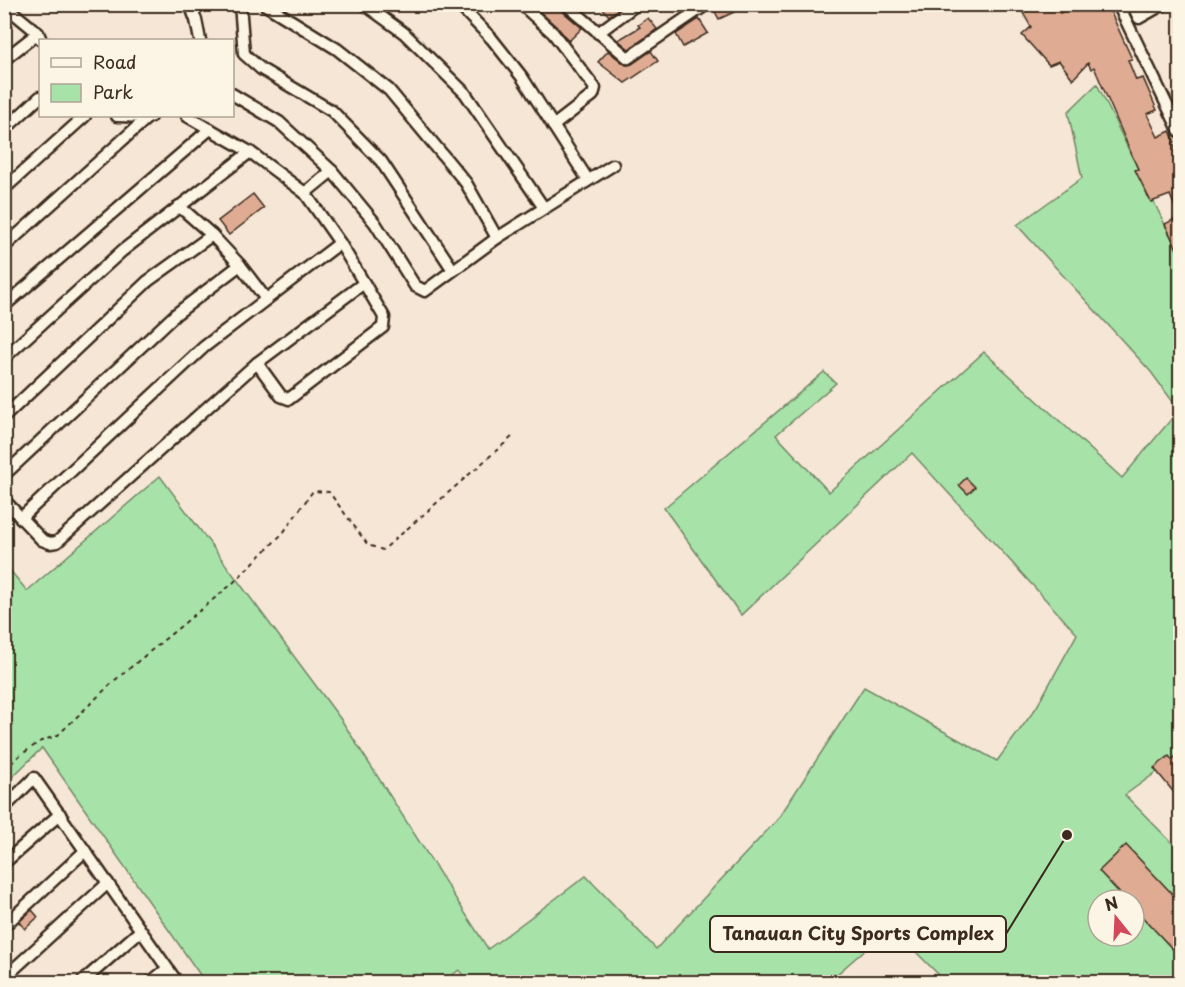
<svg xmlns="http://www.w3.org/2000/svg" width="1185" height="987" font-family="'Playpen Sans',sans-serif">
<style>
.green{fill:#a7e3a9;stroke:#718664;stroke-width:1.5;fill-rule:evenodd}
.building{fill:#dfac93;stroke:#3b2a1e;stroke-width:1.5}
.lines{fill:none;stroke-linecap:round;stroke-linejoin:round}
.minor-casing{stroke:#3b2a1e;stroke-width:15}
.path{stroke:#3b2a1e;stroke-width:2;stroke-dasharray:4.5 4.5;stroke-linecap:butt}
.minor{stroke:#fcf5e5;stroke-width:10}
.leader{fill:none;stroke:#3b2a1e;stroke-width:2}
.callout-dot{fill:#3b2a1e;stroke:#fcf5e5;stroke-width:2}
.callout{fill:#fcf5e5;stroke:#3b2a1e;stroke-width:2}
.callout-label{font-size:18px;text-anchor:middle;font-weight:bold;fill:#3b2a1e}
</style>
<rect width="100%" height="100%" fill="#f6e6d5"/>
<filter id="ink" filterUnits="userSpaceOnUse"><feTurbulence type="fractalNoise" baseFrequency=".0167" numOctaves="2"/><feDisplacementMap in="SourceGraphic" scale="12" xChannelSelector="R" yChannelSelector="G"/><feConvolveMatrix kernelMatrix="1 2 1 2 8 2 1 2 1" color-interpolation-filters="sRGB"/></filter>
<g filter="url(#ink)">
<path class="green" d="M1097 84 1180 256V755L1125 795 1180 851V982H946L891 927 828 982H468L459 970 443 982H205L42 748 5 784V564L27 591 160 476 342 721 488 949 586 876 656 949 778 819 864 687 997 761 1036 708 1077 634 912 453 741 615 664 508 824 372 836 383 776 435 829 492 984 352 1122 478 1179 410 1151 372 1017 225 1082 178 1068 112ZM1098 900H1134V936H1098Z"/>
<g class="building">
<polygon points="543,4 559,4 561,10 582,28 569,41 558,28 538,10"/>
<polygon points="608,4 624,4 609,16 603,9"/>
<polygon points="714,4 731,4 734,12 719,19 713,8"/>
<polygon points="1036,4 1054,4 1060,13 1080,4 1107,4 1132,59 1128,60 1136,80 1143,78 1157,110 1147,114 1158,137 1170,131 1175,142 1173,143 1180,161 1180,255 1165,224 1179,217 1170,195 1151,202 1135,170 1138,169 1094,67 1091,69 1088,63 1073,79 1059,61 1049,65 1022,35 1031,27 1023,13"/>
<polygon points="648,18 657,29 653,32 629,49 618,40 640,27 638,25"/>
<polygon points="699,19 708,33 683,47 676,34"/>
<polygon points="608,51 626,65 632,64 651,51 658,61 625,83 598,62"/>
<polygon points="253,194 264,208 229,235 218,221"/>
<polygon points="966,478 975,487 968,494 959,485"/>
<polygon points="1180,752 1180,800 1154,768 1169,756 1172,760"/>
<polygon points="1126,845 1180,902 1180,957 1134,908 1134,900 1126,900 1099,871"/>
<polygon points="32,910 38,917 25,929 19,922"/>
</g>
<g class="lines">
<g class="minor-casing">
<g id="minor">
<polyline points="190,4 196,20 200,40"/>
<polyline points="240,4 244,54 261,69 332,111 381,161 453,270"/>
<polyline points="264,4 337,49 389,90 466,183 497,238"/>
<polyline points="364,4 404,33 465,93 544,208"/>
<polyline points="458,4 492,39 522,77 588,180"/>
<polyline points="521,4 553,33 595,88 593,95 553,126"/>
<polyline points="566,4 628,58 707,4"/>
<polyline points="1118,4 1180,132"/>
<polyline points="1132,4 1139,18 1164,4"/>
<polyline points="4,5 38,33 41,40"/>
<polyline points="598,33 637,4"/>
<polyline points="6,58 38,33"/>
<polyline points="232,94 279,122 332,171 375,223 415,286 425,291 497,238 613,165"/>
<polyline points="117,116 150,117"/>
<polyline points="187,116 250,152 305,193 332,171"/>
<polyline points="4,130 40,97"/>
<polyline points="4,189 85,116"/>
<polyline points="179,206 212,235"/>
<polyline points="4,247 147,118"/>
<polyline points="4,306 210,129"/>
<polyline points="4,358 122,251 250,152"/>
<polyline points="257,363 281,396 289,399 383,327 384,317 364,283"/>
<polyline points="4,417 148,281 212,235 240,265"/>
<polyline points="4,475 176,314 240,265 266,299"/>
<polyline points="4,500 42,540 50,543 57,542 257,363 364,283 340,243 305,193"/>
<polyline points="21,518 204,347 340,243"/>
<polyline points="4,808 34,778 177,982"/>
<polyline points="4,863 60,814"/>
<polyline points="4,926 85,851"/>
<polyline points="4,978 108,883"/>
<polyline points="82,982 140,931"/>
<polyline points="151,982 167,969"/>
</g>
</g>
<polyline class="path" points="4,770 19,756 41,741 58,735 114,681 232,584 283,533 313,491 329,492 368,545 383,550 513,436"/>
<use href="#minor" class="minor"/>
</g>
</g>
<path class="leader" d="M1067 835L1006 934"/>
<circle class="callout-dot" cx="1067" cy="835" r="6"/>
<rect class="callout" x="710" y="916" width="296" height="36" rx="6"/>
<g class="callout-label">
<text x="858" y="940">Tanauan City Sports Complex</text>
</g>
<rect width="1185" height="987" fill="none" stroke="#fcf5e5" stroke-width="24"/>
<rect x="12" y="12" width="1161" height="963" fill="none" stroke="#3b2a1e" stroke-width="2" filter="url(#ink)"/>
<rect x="39" y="39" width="195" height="78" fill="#fcf5e5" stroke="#afa495" stroke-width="1.5"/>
<rect x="51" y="58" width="30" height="9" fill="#fcf5e5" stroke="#afa495" stroke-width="1.5"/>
<text x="93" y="69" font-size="18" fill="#3b2a1e">Road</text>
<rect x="51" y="84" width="30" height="18" fill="#a7e3a9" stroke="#afa495" stroke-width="1.5"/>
<text x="93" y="99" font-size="18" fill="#3b2a1e">Park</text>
<g transform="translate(1116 918) rotate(342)"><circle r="28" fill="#fcf5e5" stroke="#afa495" stroke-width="1.5"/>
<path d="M0-4.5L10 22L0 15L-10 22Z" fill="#d1495b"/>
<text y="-9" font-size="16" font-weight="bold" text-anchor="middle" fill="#3b2a1e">N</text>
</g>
</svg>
